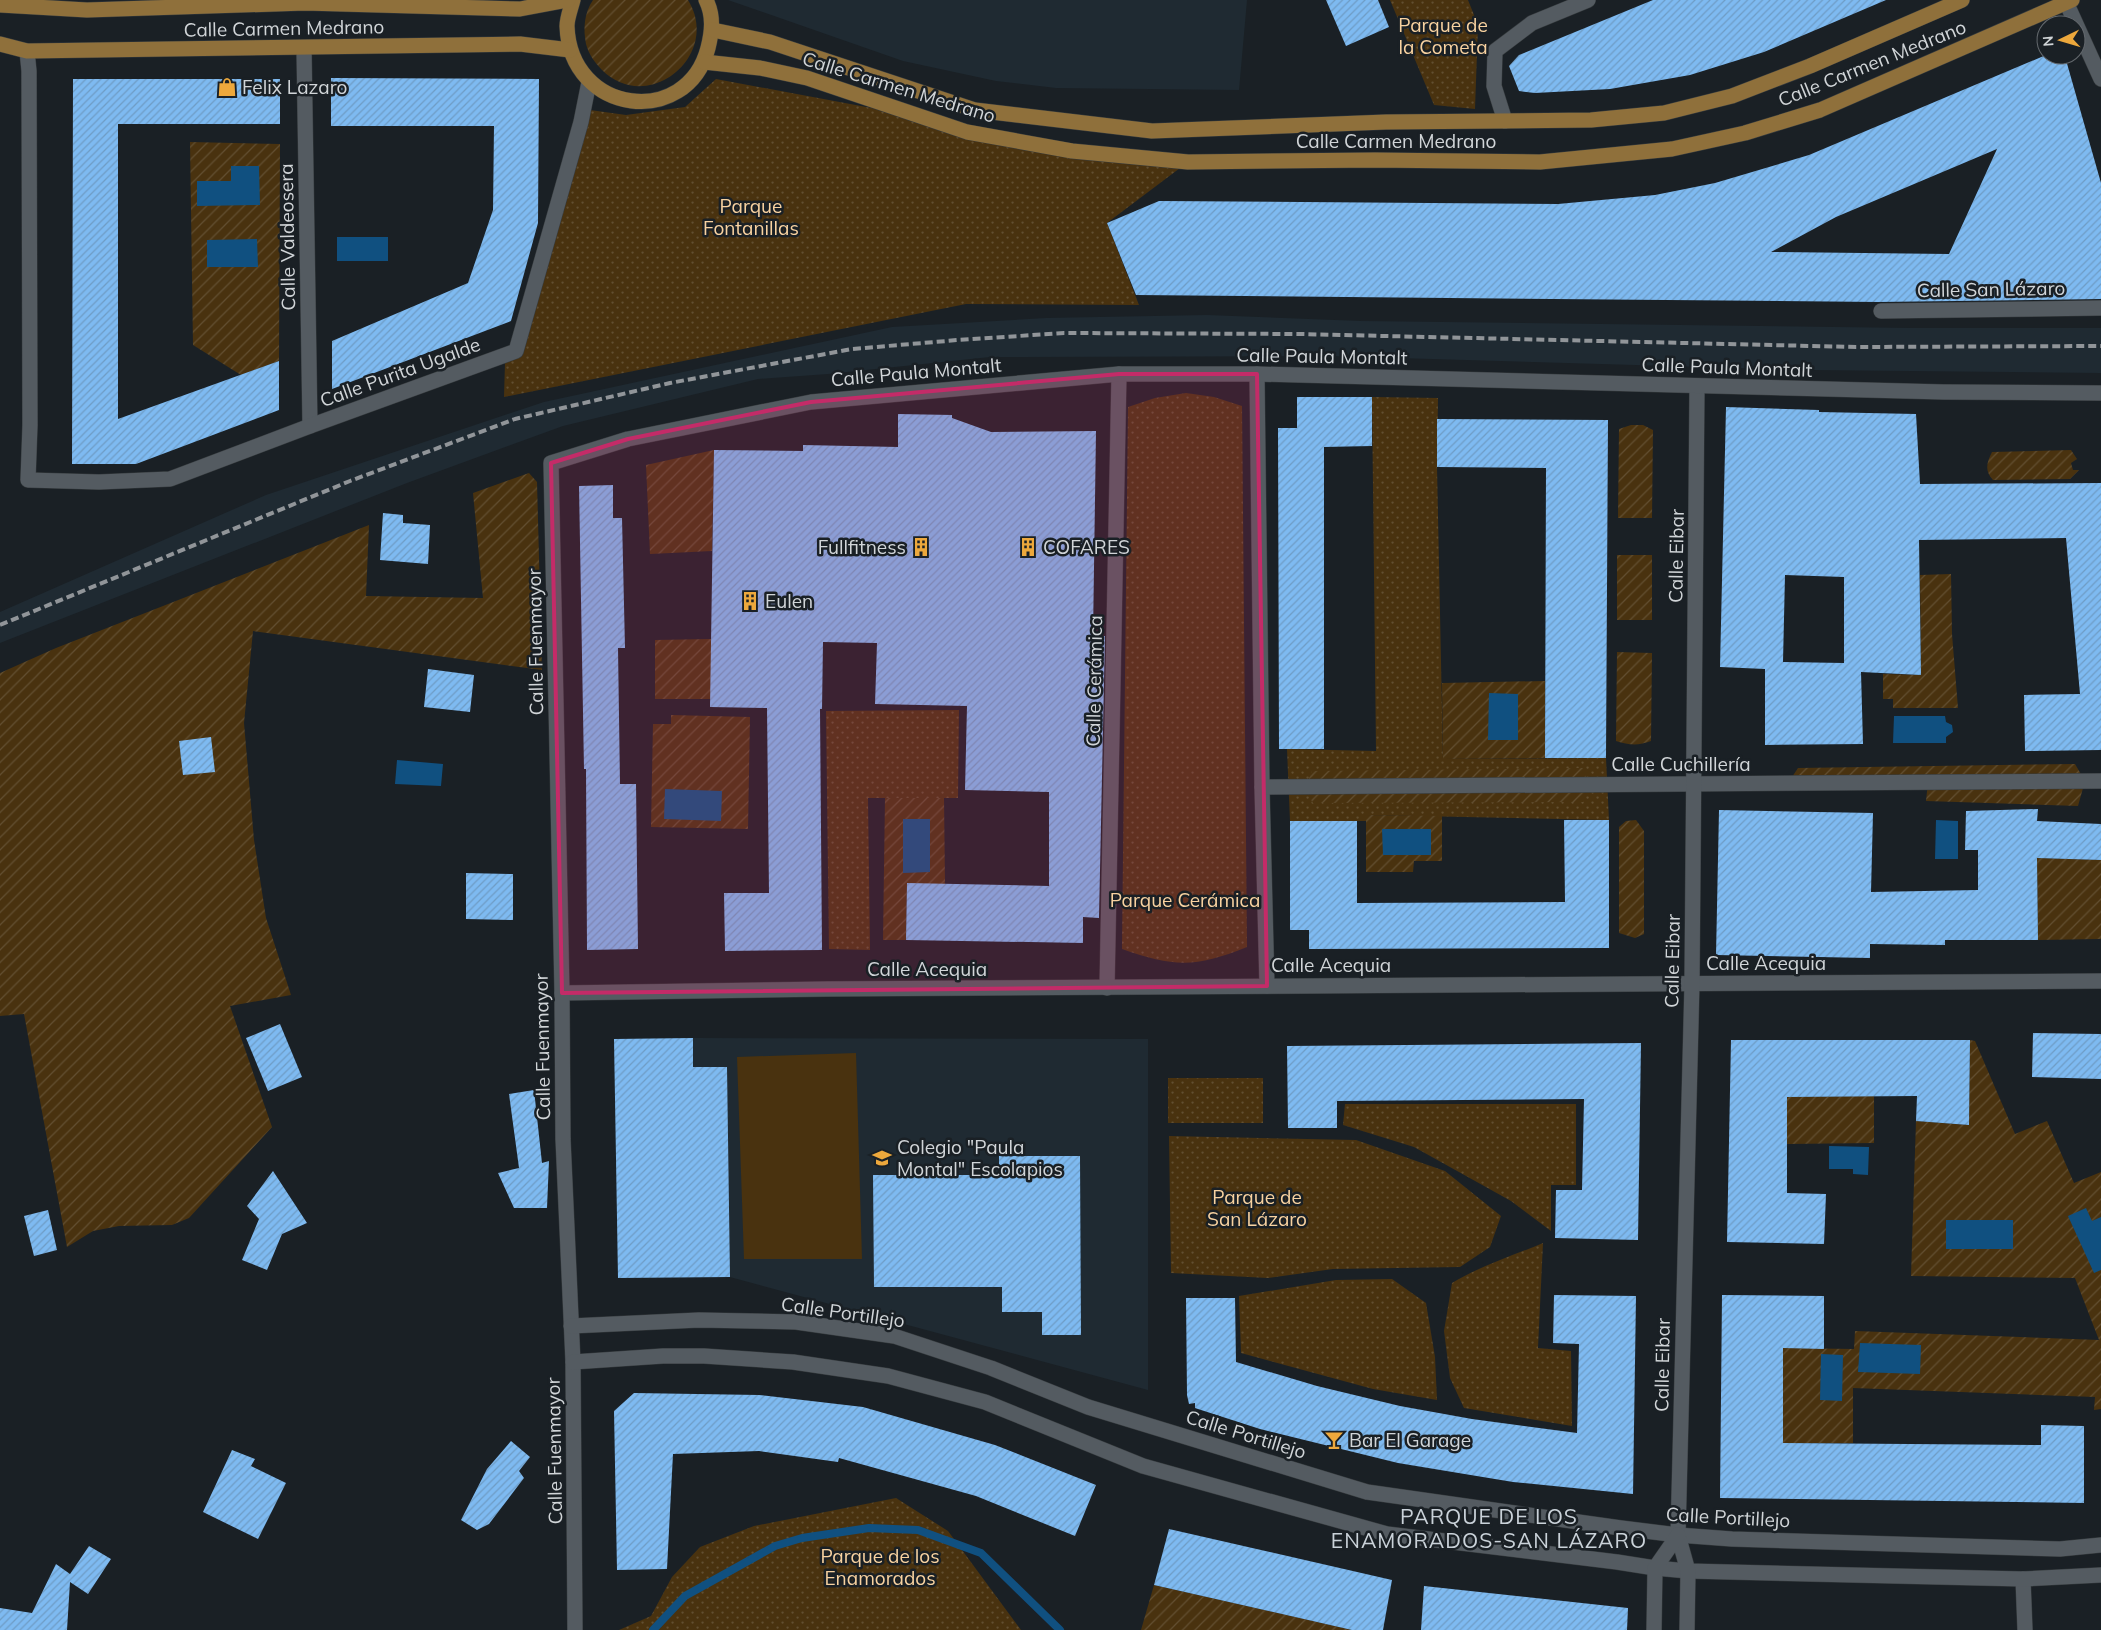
<svg xmlns="http://www.w3.org/2000/svg" width="2101" height="1630" font-family="Mulish,sans-serif">
<style>
.built{fill:#1f2a32}
.grass{fill:url(#grass-dots)}
.garden{fill:url(#garden-furrows)}
.pitch{fill:#49320f}
.water{fill:#105080}
.lines{fill:none;stroke-linecap:round;stroke-linejoin:round}
.stream{stroke:#105080;stroke-width:8}
.building{fill:url(#building-hatch);fill-rule:evenodd}
.street-casing{stroke:#363b3e;stroke-width:16}
.secondary-casing{stroke:#363b3e;stroke-width:16}
.primary-casing{stroke:#363b3e;stroke-width:16}
.street{stroke:#545b61;stroke-width:15}
.secondary{stroke:#545b61;stroke-width:15}
.primary{stroke:#8f703b;stroke-width:15}
.rail{stroke:#919599;stroke-width:4;stroke-dasharray:8 4;stroke-linecap:butt}
.marked{fill:#c42b68;fill-opacity:0.2;stroke:#c42b68;stroke-width:4;stroke-linejoin:round}
.labels{text-anchor:middle;dominant-baseline:central;stroke-width:5;stroke-linejoin:round;paint-order:stroke}
.park-label{font-size:19px;fill:#f8d2a0;stroke:#1a2025}
.street-label{font-size:19px;fill:#d1d5d8;stroke:#1a2025}
.poi-label{font-size:19px;fill:#d1d5d8;stroke:#1a2025;text-anchor:start}
.quarter-label{font-size:21px;letter-spacing:1px;fill:#cad2d9;stroke:#1a2025}
</style>
<defs>
<pattern id="grass-dots" width="8" height="8" patternUnits="userSpaceOnUse" patternTransform="scale(1.25)"><rect width="8" height="8" fill="#49320f"/><path d="M2 2h.1M6 6h.1" fill="none" stroke="#624f31" stroke-width="1.8" stroke-linecap="round"/></pattern>
<pattern id="garden-furrows" width="10" height="10" patternUnits="userSpaceOnUse" patternTransform="scale(1.25)"><rect width="10" height="10" fill="#49320f"/><path d="M-1 1l2-2M0 10L10 0M9 11l2-2" fill="none" stroke="#624f31"/></pattern>
<pattern id="building-hatch" width="6" height="6" patternUnits="userSpaceOnUse" patternTransform="scale(1.25)"><rect width="6" height="6" fill="#7ebaf1"/><path d="M-1 1l2-2M0 6l6-6M5 7l2-2" fill="none" stroke="#6e9cc5"/></pattern>
</defs>
<rect width="100%" height="100%" fill="#1a2025"/>
<g class="built">
<polygon points="728,0 1247,0 1239,90 1056,88 996,81 903,61"/>
<polygon points="1207,315 1361,321 1911,328 2101,328 2101,373 1810,370 1329,356 990,357 828,374 758,379 563,426 407,483 0,643 0,612 266,495 544,402 892,327 1046,318"/>
<polygon points="693,1038 1148,1039 1148,1390 730,1277 618,1278 614,1039"/>
</g>
<g class="grass">
<polygon points="1390,0 1468,0 1478,25 1475,109 1434,105"/>
<polygon points="716,79 968,126 1042,145 1188,162 1107,223 1139,305 966,304 504,397 505,363 590,110 626,115 685,107"/>
<path d="M1186 393 1214 397 1242 406 1247 947C1195 968 1174 967 1122 949L1128 407 1155 398Z"/>
<polygon points="1372,397 1438,398 1437,467 1443,759 1606,758 1609,820 1366,815 1366,821 1290,821 1287,749 1376,751"/>
<polygon points="959,710 958,798 868,798 870,950 829,949 826,711"/>
<rect x="1168" y="1078" width="95" height="45"/>
<polygon points="1345,1104 1576,1104 1576,1185 1551,1185 1551,1231 1511,1201 1414,1147 1343,1125"/>
<polygon points="1169,1136 1356,1140 1445,1171 1501,1216 1490,1247 1460,1267 1333,1269 1268,1278 1171,1273"/>
<path d="M1543 1243 1538 1348 1571 1351 1572 1426 1464 1408 1450 1378 1444 1331 1452 1283C1480 1266 1512 1256 1543 1243Z"/>
<polygon points="1392,1279 1426,1303 1435,1357 1437,1400 1373,1389 1241,1353 1239,1296 1336,1280"/>
<polygon points="896,1498 948,1531 1021,1630 619,1630 651,1616 672,1577 700,1547 754,1526"/>
</g>
<g class="garden">
<path d="M593 0H688C722 55 648 116 602 70 595 63 589 55 586 44 583 29 584 13 593 0Z"/>
<polygon points="190,142 280,144 279,361 241,375 193,345"/>
<polygon points="1631,425 1643,425 1653,430 1652,518 1618,518 1619,429"/>
<polygon points="714,450 712,551 650,554 646,465"/>
<path d="M2071 450 2077 459 2071 463 2073 470H2079L2070 479 1993 480C1984 471 1987 462 1992 452Z"/>
<polygon points="529,473 537,482 542,670 253,631 244,723 254,840 266,918 291,995 230,1006 272,1127 189,1218 172,1225 119,1226 93,1231 67,1247 24,1014 0,1016 0,1041 0,673 56,648 369,525 366,596 483,598 473,493"/>
<rect x="1617" y="555" width="35" height="65"/>
<polygon points="1951,574 1952,634 1958,708 1893,708 1893,699 1883,699 1883,674 1921,675 1920,575"/>
<polygon points="711,639 711,699 655,699 655,640"/>
<path d="M1617 652 1652 653 1651 741C1638 746 1629 745 1616 741Z"/>
<polygon points="1545,681 1545,758 1443,759 1442,683"/>
<polygon points="671,715 750,717 748,829 651,827 653,724 671,724"/>
<polygon points="2075,764 2085,781 2078,806 1926,801 1928,782 1788,783 1798,768"/>
<path d="M1583 768C1588 781 1589 790 1583 802L1313 803C1305 792 1306 783 1312 771Z"/>
<polygon points="885,798 944,798 945,884 907,884 906,940 883,940"/>
<polygon points="1366,815 1442,816 1442,861 1414,861 1413,872 1366,872"/>
<polygon points="1636,820 1644,831 1644,934 1635,938 1619,933 1619,827 1626,821"/>
<polygon points="2037,858 2101,860 2101,939 2038,940"/>
<polygon points="1970,1040 1975,1041 2015,1134 2047,1121 2074,1183 2101,1172 2101,1409 2094,1410 2095,1397 1853,1388 1853,1443 1783,1443 1783,1348 1854,1349 1855,1331 2099,1340 2075,1278 1911,1276 1916,1121 1969,1125"/>
<polygon points="1874,1096 1874,1143 1787,1144 1787,1097"/>
<polygon points="1154,1585 1352,1630 1141,1630"/>
</g>
<polygon class="pitch" points="856,1053 862,1259 744,1259 737,1057"/>
<g class="water">
<polygon points="231,166 259,166 260,205 197,206 197,181 231,181"/>
<rect x="337" y="237" width="51" height="24"/>
<polygon points="257,239 258,267 207,267 207,240"/>
<polygon points="1489,693 1518,694 1518,740 1488,740"/>
<polygon points="1894,716 1945,716 1946,722 1952,725 1953,732 1946,737 1946,743 1893,743"/>
<polygon points="397,760 443,764 441,786 395,784"/>
<polygon points="665,789 722,791 721,821 664,819"/>
<polygon points="903,819 930,819 930,872 903,873"/>
<polygon points="1936,820 1958,821 1958,859 1935,859"/>
<polygon points="1382,829 1431,829 1431,855 1383,855"/>
<polygon points="1829,1146 1869,1147 1868,1175 1853,1174 1853,1169 1829,1169"/>
<polygon points="2086,1208 2092,1221 2101,1217 2101,1270 2094,1273 2068,1216"/>
<rect x="1946" y="1220" width="67" height="29"/>
<polygon points="1860,1343 1921,1345 1920,1374 1858,1372"/>
<polygon points="1821,1354 1843,1355 1842,1401 1820,1400"/>
</g>
<g class="lines">
<polyline class="stream" points="653,1630 685,1596 775,1546 802,1538 869,1528 918,1530 981,1553 1060,1630"/>
</g>
<g class="building">
<polygon points="1326,0 1378,0 1389,27 1346,46"/>
<polygon points="1653,0 1886,0 1764,52 1690,75 1610,89 1535,93 1519,91 1509,66 1519,55"/>
<path d="M2046 55H2053L2066 60 2101 183V299L1878 302 1136 295 1107 223 1159 201 1558 204 1655 195 1715 183 1809 155ZM1997 149 1949 254 1771 252 1836 217Z"/>
<polygon points="331,78 539,79 538,223 511,321 332,389 332,341 468,283 493,210 494,126 331,126"/>
<polygon points="73,79 280,79 280,124 118,124 118,419 279,361 279,410 136,464 72,464"/>
<polygon points="1297,397 1372,397 1372,446 1324,447 1324,749 1279,749 1278,428 1297,428"/>
<path d="M1726 407 1819 410V412L1916 414 1920 484 2101 483V750L2025 751 2024 695 2080 694 2066 538 1919 540 1921 675 1861 672 1863 744 1765 745V669L1720 667ZM1785 575 1844 577V663L1783 662Z"/>
<polygon points="898,414 952,415 952,418 991,432 1096,431 1093,636 1105,636 1099,918 1083,917 1083,943 906,940 907,883 1049,886 1049,792 965,790 967,706 875,704 877,643 823,642 822,709 820,709 822,950 725,951 724,893 769,893 767,708 710,707 714,450 803,451 803,445 898,447"/>
<polygon points="1437,419 1608,420 1606,758 1545,758 1546,468 1437,467"/>
<polygon points="613,485 613,518 622,518 625,648 618,648 620,784 636,784 638,949 587,950 586,769 584,769 579,486"/>
<polygon points="383,513 403,515 403,523 430,525 428,564 380,560"/>
<polygon points="428,669 474,675 470,712 424,707"/>
<polygon points="211,737 215,772 183,775 179,741"/>
<polygon points="2038,809 2037,821 2101,824 2101,860 2037,858 2038,940 1945,940 1945,945 1870,944 1870,958 1716,955 1719,810 1873,813 1871,892 1978,890 1978,850 1965,850 1966,811"/>
<polygon points="1564,820 1609,820 1609,948 1309,949 1309,930 1290,930 1290,821 1357,821 1357,903 1565,902"/>
<polygon points="466,873 513,874 513,920 466,919"/>
<polygon points="280,1024 302,1077 268,1091 246,1038"/>
<polygon points="2033,1033 2101,1034 2101,1079 2032,1077"/>
<polygon points="693,1038 693,1067 727,1067 730,1277 618,1278 614,1039"/>
<polygon points="1731,1040 1970,1040 1969,1125 1916,1121 1917,1096 1787,1097 1787,1193 1826,1194 1824,1244 1727,1242"/>
<polygon points="1641,1043 1638,1240 1555,1238 1556,1190 1582,1190 1584,1099 1337,1101 1337,1128 1288,1128 1287,1046"/>
<polygon points="534,1090 542,1163 549,1161 547,1208 514,1208 498,1173 519,1168 509,1094"/>
<polygon points="999,1156 1080,1156 1081,1335 1042,1335 1042,1312 1002,1312 1002,1287 874,1287 873,1175 999,1175"/>
<polygon points="273,1171 307,1223 282,1234 267,1270 242,1260 259,1219 247,1206"/>
<polygon points="48,1210 57,1250 34,1256 24,1216"/>
<polygon points="1554,1295 1636,1296 1633,1494 1513,1482 1398,1463 1260,1429 1198,1409 1195,1408 1195,1403 1189,1404 1187,1395 1186,1298 1235,1298 1236,1362 1317,1386 1400,1406 1472,1419 1577,1433 1579,1344 1553,1343"/>
<polygon points="1722,1295 1824,1296 1824,1349 1783,1348 1783,1443 2041,1445 2041,1425 2084,1426 2084,1503 1720,1498"/>
<polygon points="634,1393 759,1395 863,1407 995,1445 1096,1485 1075,1536 976,1496 839,1458 838,1462 759,1451 673,1454 667,1569 617,1570 614,1411"/>
<polygon points="511,1441 530,1457 519,1471 524,1478 489,1524 477,1530 461,1520 487,1469"/>
<polygon points="232,1450 255,1459 251,1466 286,1483 258,1539 203,1512"/>
<polygon points="1169,1529 1392,1580 1383,1630 1352,1630 1154,1585"/>
<polygon points="89,1546 111,1559 88,1594 70,1582 67,1630 0,1630 0,1608 32,1613 56,1564 70,1574"/>
<polygon points="1424,1586 1628,1608 1627,1630 1421,1630"/>
</g>
<g class="lines">
<g class="street-casing">
<g id="street">
<polyline points="2066,2 2101,79"/>
<polyline points="304,48 310,426"/>
<polyline points="27,51 29,71 30,425 28,480 99,482 170,479 310,426 516,351 581,122 589,82"/>
<polyline points="1505,121 1494,86 1495,51 1532,23 1588,0"/>
<polyline points="1881,311 2101,308"/>
<polyline points="1257,374 1262,787 1267,986"/>
<polyline points="1262,787 2101,781"/>
<polyline points="1107,988 1119,374"/>
<polyline points="562,993 828,989 2101,981"/>
<polyline points="1678,1535 1692,983 1697,386"/>
<polyline points="2023,1579 2025,1630"/>
<polyline points="575,1630 573,1362 563,1139 562,993 551,463 628,439 811,402 1119,374 1257,374 1944,392 2101,393"/>
</g>
</g>
<g class="secondary-casing">
<g id="secondary">
<polyline points="571,1326 699,1320 796,1322 894,1336 991,1368 1088,1407 1367,1492 1621,1528 1678,1535 1732,1539 2060,1549 2101,1545"/>
<polyline points="573,1362 663,1356 704,1356 793,1362 888,1376 985,1402 1143,1466 1387,1534 1617,1562 1655,1568 1688,1571 2023,1579 2101,1575"/>
<polyline points="1678,1535 1688,1571 1687,1630"/>
<polyline points="1654,1630 1655,1568 1678,1535"/>
</g>
</g>
<g class="primary-casing">
<g id="primary">
<path d="M573 0C571 8 567 18 567 26 570 115 687 129 708 48 712 32 714 16 706 0"/>
<polyline points="0,5 87,10 305,3 520,9 568,0"/>
<polyline points="713,30 770,42 975,110 1152,131 1386,122 1591,120 1664,113 1732,96 1810,66 1962,0"/>
<polyline points="0,44 27,51 520,44 570,50"/>
<polyline points="704,62 760,68 807,78 967,132 1072,151 1188,162 1375,160 1540,162 1672,149 1745,133 1820,110 2072,0"/>
</g>
</g>
<use href="#street" class="street"/>
<use href="#secondary" class="secondary"/>
<use href="#primary" class="primary"/>
<polyline class="rail" points="0,625 350,481 515,419 670,383 852,349 958,340 1064,333 1300,334 1856,347 2101,346"/>
</g>
<path class="marked" d="M1119 374H1257L1267 986 562 993 551 463 628 439 811 402Z"/>
<defs>
<g id="shop-bare" transform="scale(1.5)"><path d="M-5-2.5h2.3a2.7 3.5 0 0 1 5.4 0H5L5.5 6h-11ZM-1.5-2.5h3a1.5 2.3 0 0 0-3 0Z" fill="#eda83c" stroke="#1a2025" stroke-width="2.5" paint-order="stroke"/></g>
<g id="building-bare" transform="scale(1.5)"><path d="M-4-6H4V6H1V3H-1V6H-4ZM-2.5-4.3h1.7v1.8h-1.7ZM.8-4.3h1.7v1.8H.8ZM-2.5-1h1.7V.8h-1.7ZM.8-1h1.7V.8H.8Z" fill="#eda83c" stroke="#1a2025" stroke-width="2.5" paint-order="stroke"/></g>
<g id="school-bare" transform="scale(1.5)"><path d="M0-5L7-2L0 1L-7-2ZM-4 1L0 2.5L4 1V4Q0 6-4 4Z" fill="#eda83c" stroke="#1a2025" stroke-width="2.5" paint-order="stroke"/></g>
<g id="bar-bare" transform="scale(1.5)"><path d="M-6-5H6L.8 .8V4.5H3.5V6h-7V4.5H-.8V.8Z" fill="#eda83c" stroke="#1a2025" stroke-width="2.5" paint-order="stroke"/></g>
</defs>
<g fill-rule="evenodd">
<use href="#shop-bare" x="227" y="87"/>
<use href="#building-bare" x="921" y="547"/>
<use href="#building-bare" x="1028" y="547"/>
<use href="#building-bare" x="750" y="601"/>
<use href="#school-bare" x="882" y="1158"/>
<use href="#bar-bare" x="1334" y="1440"/>
</g>
<g class="labels">
<g class="park-label">
<text x="1443" y="25">Parque de<tspan x="1443" dy="22">la Cometa</tspan></text>
<text x="751" y="206">Parque<tspan x="751" dy="22">Fontanillas</tspan></text>
<text x="1185" y="900">Parque Cerámica</text>
<text x="1257" y="1197">Parque de<tspan x="1257" dy="22">San Lázaro</tspan></text>
<text x="880" y="1556">Parque de los<tspan x="880" dy="22">Enamorados</tspan></text>
</g>
<g class="street-label">
<text transform="translate(284 28) rotate(-1)">Calle Carmen Medrano</text>
<text transform="translate(1872 63) rotate(-22)">Calle Carmen Medrano</text>
<text transform="translate(899 87) rotate(17)">Calle Carmen Medrano</text>
<text x="1396" y="141">Calle Carmen Medrano</text>
<text transform="translate(287 237) rotate(-91)">Calle Valdeosera</text>
<text transform="translate(1991 289) rotate(-1)">Calle San Lázaro</text>
<text transform="translate(1322 356) rotate(1)">Calle Paula Montalt</text>
<text transform="translate(1727 367) rotate(2)">Calle Paula Montalt</text>
<text transform="translate(400 372) rotate(-20)">Calle Purita Ugalde</text>
<text transform="translate(916 372) rotate(-5)">Calle Paula Montalt</text>
<text transform="translate(1676 556) rotate(-89)">Calle Eibar</text>
<text transform="translate(535 642) rotate(-91)">Calle Fuenmayor</text>
<text transform="translate(1094 681) rotate(-89)">Calle Cerámica</text>
<text x="1681" y="764">Calle Cuchillería</text>
<text transform="translate(1672 961) rotate(-89)">Calle Eibar</text>
<text x="1766" y="963">Calle Acequia</text>
<text x="1331" y="965">Calle Acequia</text>
<text x="927" y="969">Calle Acequia</text>
<text transform="translate(542 1047) rotate(-91)">Calle Fuenmayor</text>
<text transform="translate(843 1312) rotate(8)">Calle Portillejo</text>
<text transform="translate(1662 1365) rotate(-89)">Calle Eibar</text>
<text transform="translate(1246 1434) rotate(17)">Calle Portillejo</text>
<text transform="translate(554 1451) rotate(-91)">Calle Fuenmayor</text>
<text transform="translate(1728 1517) rotate(3)">Calle Portillejo</text>
</g>
<g class="poi-label">
<text x="242" y="87">Felix Lazaro</text>
<text x="906" y="547" text-anchor="end">Fullfitness</text>
<text x="1043" y="547">COFARES</text>
<text x="765" y="601">Eulen</text>
<text x="897" y="1147">Colegio "Paula<tspan x="897" dy="22">Montal" Escolapios</tspan></text>
<text x="1349" y="1440">Bar El Garage</text>
</g>
<g class="quarter-label">
<text x="1489" y="1516">PARQUE DE LOS<tspan x="1489" dy="24">ENAMORADOS-SAN LÁZARO</tspan></text>
</g>
</g>
<g transform="translate(2061 40) rotate(265)"><circle r="24" fill="#1a2025" stroke="#63686d"/>
<path d="M0-4L9 19L0 12L-9 19Z" fill="#eda83c"/>
<text y="-8" font-size="14" font-weight="bold" text-anchor="middle" fill="#d1d5d8">N</text>
</g>
</svg>
